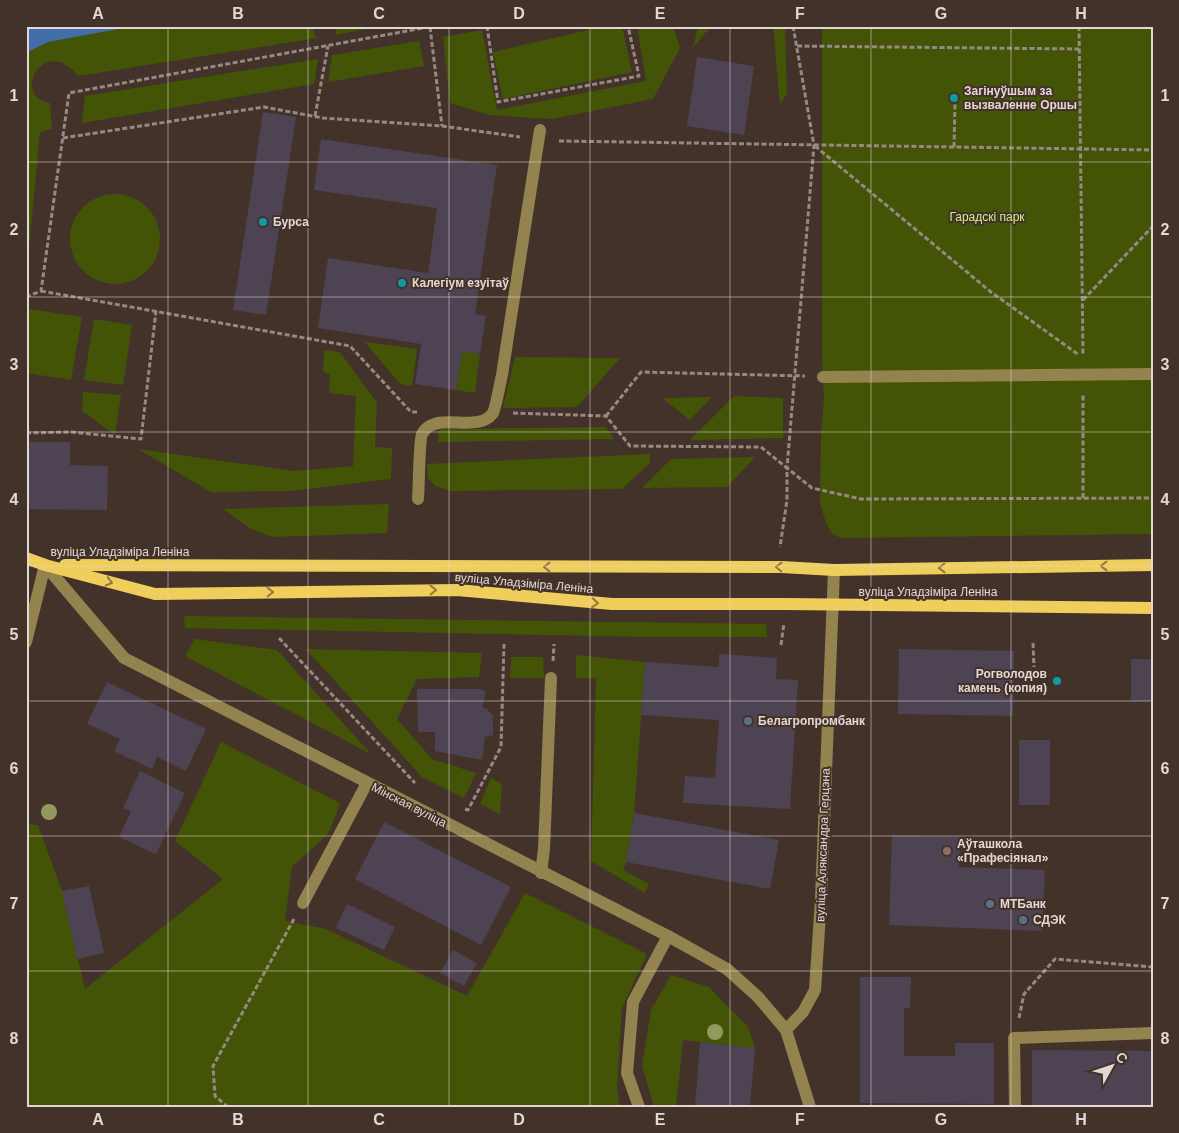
<svg xmlns="http://www.w3.org/2000/svg" width="1179" height="1133" font-family="Helvetica,sans-serif">
<style>
.green{fill:#435406}
.water{fill:#416ea6}
.building{fill:#4e4352}
.lines{fill:none;stroke-linecap:round;stroke-linejoin:round}
.path{stroke:#968882;stroke-width:3;stroke-dasharray:5 2.5;stroke-linecap:butt}
.minor{stroke:#93834f;stroke-width:12}
.major{stroke:#f0ce5c;stroke-width:12}
.tree{fill:#91995e}
.oneway{stroke:#917840}
.grid{fill:none;stroke:#e3d7d3;stroke-width:1;stroke-opacity:0.55}
.culture-dot{fill:#0f9aa8;stroke:#43322a;stroke-width:2}
.service-dot{fill:#5c6f8a;stroke:#43322a;stroke-width:2}
.education-dot{fill:#8d6e63;stroke:#43322a;stroke-width:2}
.labels{text-anchor:middle;dominant-baseline:central;stroke-width:4;stroke-linejoin:round;paint-order:stroke}
.poi-label{font-size:12px;font-weight:bold;fill:#e3d7d3;stroke:#43322a;text-anchor:start}
.park-label{font-size:12px;fill:#d0ee89;stroke:#43322a}
.street-label{font-size:12px;fill:#e3d7d3;stroke:#43322a}
.neatline{fill:none;stroke:#e3d7d3;stroke-width:2}
.grid-label{font-size:16px;text-anchor:middle;font-weight:bold;fill:#e3d7d3}
</style>
<rect width="100%" height="100%" fill="#43322a"/>
<g class="green">
<path d="M135 26H313V31L317 38 78 76C44 33 10 97 50 103L52 129 40 132 26 280V53L48 42Z"/>
<polygon points="336,26 381,26 336,35"/>
<polygon points="606,26 622,26 632,72 503,99 493,52"/>
<polygon points="637,26 673,26 680,48 653,99 552,119 489,115 450,103 443,37 482,30 497,110 646,81"/>
<polygon points="698,26 711,26 693,48"/>
<polygon points="773,26 785,26 787,93 780,105"/>
<polygon points="822,26 1153,26 1153,534 842,538 833,535 826,523 820,503 821,435 824,398 822,356"/>
<polygon points="419,41 424,66 328,82 332,55"/>
<polygon points="318,59 314,84 82,123 85,96"/>
<circle cx="115" cy="239" r="45"/>
<polygon points="29,309 82,317 71,380 26,373 26,310"/>
<polygon points="94,319 132,325 123,385 84,380"/>
<polygon points="365,342 417,349 412,386 400,384"/>
<polygon points="324,350 340,352 377,403 375,447 392,448 391,479 290,491 211,492 138,449 294,471 353,466 356,396 329,393 330,375 323,371"/>
<polygon points="462,351 480,354 475,393 456,390"/>
<polygon points="515,357 620,358 577,407 503,408"/>
<polygon points="83,392 121,395 115,435 82,411"/>
<polygon points="734,396 783,398 783,438 690,440"/>
<polygon points="712,397 690,420 662,398"/>
<polygon points="606,427 614,439 438,442 439,429"/>
<polygon points="650,454 650,463 622,489 452,491 435,486 428,478 427,464"/>
<polygon points="755,457 727,487 642,488 671,459"/>
<polygon points="389,504 387,533 272,537 251,529 223,509"/>
<polygon points="184,616 766,624 767,637 647,637 185,628"/>
<polygon points="195,639 277,650 371,754 185,656"/>
<polygon points="306,649 482,653 479,677 417,679 397,719 432,759 476,773 464,798 422,777"/>
<polygon points="576,655 645,662 634,813 626,862 623,870 649,884 645,893 591,861 596,678 576,678"/>
<polygon points="511,657 543,657 544,678 510,678"/>
<polygon points="221,742 340,803 329,833 292,867 285,921 326,929 467,996 525,893 647,954 622,1008 617,1089 620,1107 26,1107 26,824 38,825 62,891 85,989 223,879 175,841"/>
<polygon points="491,778 502,784 500,814 480,804"/>
<polygon points="671,975 709,987 748,1027 755,1048 683,1040 676,1107 654,1107 642,1066 651,1010"/>
</g>
<polygon class="water" points="26,26 135,26 48,42 26,53"/>
<g class="building">
<polygon points="697,57 754,66 744,135 687,126"/>
<polygon points="263,112 296,117 266,315 233,310"/>
<polygon points="321,139 497,165 475,314 486,316 480,354 462,351 456,390 415,384 421,344 318,328 328,258 428,273 437,208 314,190"/>
<polygon points="26,442 70,442 70,465 108,466 107,510 26,509"/>
<polygon points="899,649 1014,651 1013,716 898,714"/>
<polygon points="719,654 777,658 776,679 798,680 790,809 683,803 685,776 715,778 719,720 641,715 645,662 719,667"/>
<rect x="1131" y="659" width="22" height="42"/>
<polygon points="107,682 206,729 186,771 157,757 152,769 114,751 120,739 87,724"/>
<polygon points="417,689 479,689 486,691 482,707 487,709 493,716 493,735 485,737 482,760 435,751 435,732 418,732"/>
<rect x="1019" y="740" width="31" height="65"/>
<polygon points="140,771 185,793 156,854 119,837 131,811 123,808"/>
<polygon points="634,813 779,840 770,889 626,862"/>
<polygon points="384,822 511,887 481,945 355,879"/>
<polygon points="892,835 960,837 959,867 1045,870 1042,931 889,925"/>
<polygon points="89,886 104,953 77,959 62,891"/>
<polygon points="347,904 395,927 384,950 336,928"/>
<polygon points="453,950 477,963 464,986 440,973"/>
<polygon points="860,977 911,977 910,1008 904,1008 904,1056 955,1056 955,1043 994,1043 994,1104 860,1103"/>
<polygon points="700,1042 755,1048 750,1107 695,1106"/>
<polygon points="1032,1050 1153,1051 1153,1107 1032,1106"/>
</g>
<g class="lines">
<g class="path">
<polyline points="487,26 498,102 639,76 628,26"/>
<polyline points="793,26 814,145 787,468 812,488 861,499 1153,498"/>
<polyline points="1079,26 1083,356"/>
<polyline points="430,27 442,126"/>
<polyline points="797,46 1079,49"/>
<polyline points="315,116 328,46"/>
<polyline points="63,138 264,107 323,118 442,126 520,137"/>
<polyline points="559,141 1153,150"/>
<polyline points="815,146 991,292 1079,355"/>
<polyline points="954,147 955,101"/>
<polyline points="41,291 350,346 411,412 417,412"/>
<polyline points="26,297 41,291 69,93 434,26"/>
<polyline points="1083,300 1153,226"/>
<polyline points="513,413 606,416 630,446 761,447 787,468 787,500 780,547"/>
<polyline points="606,416 641,372 805,376"/>
<polyline points="26,433 71,432 141,439 156,311"/>
<polyline points="1083,498 1083,394"/>
<polyline points="279,638 415,783"/>
<polyline points="1033,643 1034,667"/>
<polyline points="781,645 784,623"/>
<polyline points="553,661 554,644"/>
<polyline points="465,809 468,810 501,747 504,644"/>
<polyline points="1019,1018 1024,994 1055,959 1153,967"/>
<polyline points="228,1107 215,1096 213,1066 294,919"/>
</g>
<g class="minor">
<polyline points="823,377 1153,374"/>
<path d="M418 499C419 488 419 441 422 434 436 409 477 435 493 413 496 407 500 383 502 375L540 130"/>
<polyline points="45,565 124,658 668,936 727,969 758,997 786,1030"/>
<polyline points="26,642 45,565"/>
<polyline points="541,873 544,849 551,678"/>
<polyline points="303,903 367,783"/>
<polyline points="639,1107 627,1073 633,1002 668,936"/>
<polyline points="810,1107 786,1030 803,1012 815,990 821,899 834,570"/>
<polyline points="1015,1107 1014,1038 1153,1033"/>
</g>
<g class="major">
<polyline points="26,558 45,565 155,594 457,590 612,604 786,604 1153,608"/>
<polyline points="65,565 782,567 834,570 1153,565"/>
</g>
</g>
<g class="tree">
<circle cx="49" cy="812" r="8"/>
<circle cx="715" cy="1032" r="8"/>
</g>
<defs><path id="oneway-chevron" d="M-2-3.5L2.5 0L-2 3.5" fill="none" stroke-width="1.6" stroke-linecap="round" stroke-linejoin="round" transform="scale(1.25)"/></defs>
<g class="oneway">
<use href="#oneway-chevron" transform="translate(1104 566) rotate(179)"/>
<use href="#oneway-chevron" transform="translate(547 567) rotate(180)"/>
<use href="#oneway-chevron" transform="translate(779 567) rotate(-179)"/>
<use href="#oneway-chevron" transform="translate(942 568) rotate(179)"/>
<use href="#oneway-chevron" transform="translate(109 582) rotate(14)"/>
<use href="#oneway-chevron" transform="translate(433 590) rotate(-1)"/>
<use href="#oneway-chevron" transform="translate(270 592) rotate(-1)"/>
<use href="#oneway-chevron" transform="translate(595 603) rotate(5)"/>
</g>
<path class="grid" d="M168 26V1107M308 26V1107M449 26V1107M590 26V1107M730 26V1107M871 26V1107M1011 26V1107M26 162H1153M26 297H1153M26 432H1153M26 566H1153M26 701H1153M26 836H1153M26 971H1153"/>
<g class="culture-dot">
<circle cx="954" cy="98" r="5"/>
<circle cx="263" cy="222" r="5"/>
<circle cx="402" cy="283" r="5"/>
<circle cx="1057" cy="681" r="5"/>
</g>
<g class="service-dot">
<circle cx="748" cy="721" r="5"/>
<circle cx="990" cy="904" r="5"/>
<circle cx="1023" cy="920" r="5"/>
</g>
<circle class="education-dot" cx="947" cy="851" r="5"/>
<g class="labels">
<g class="poi-label">
<text x="964" y="91">Загінуўшым за<tspan x="964" dy="14">вызваленне Оршы</tspan></text>
<text x="273" y="222">Бурса</text>
<text x="412" y="283">Калегіум езуітаў</text>
<text x="1047" y="674" text-anchor="end">Рогволодов<tspan x="1047" dy="14">камень (копия)</tspan></text>
<text x="758" y="721">Белагропромбанк</text>
<text x="957" y="844">Аўташкола<tspan x="957" dy="14">«Прафесіянал»</tspan></text>
<text x="1000" y="904">МТБанк</text>
<text x="1033" y="920">СДЭК</text>
</g>
<g class="park-label">
<text x="987" y="217">Гарадскі парк</text>
</g>
<g class="street-label">
<text x="120" y="552">вуліца Уладзіміра Леніна</text>
<text transform="translate(524 583) rotate(5)">вуліца Уладзіміра Леніна</text>
<text x="928" y="592">вуліца Уладзіміра Леніна</text>
<text transform="translate(409 805) rotate(27)">Мінская вуліца</text>
<text transform="translate(823 845) rotate(-88)">вуліца Аляксандра Герцэна</text>
</g>
</g>
<rect width="1179" height="1133" fill="none" stroke="#43322a" stroke-width="55"/>
<g transform="translate(1112 1066) rotate(50)" stroke="#43322a" stroke-width="4" paint-order="stroke">
<path d="M0-4L9 19L0 12L-9 19Z" fill="#e3d7d3"/>
<text y="-8" font-size="14" font-weight="bold" text-anchor="middle" fill="#e3d7d3">С</text>
</g>
<rect x="28" y="28" width="1124" height="1078" class="neatline"/>
<g class="grid-label">
<text x="98" y="19">A</text>
<text x="238" y="19">B</text>
<text x="379" y="19">C</text>
<text x="519" y="19">D</text>
<text x="660" y="19">E</text>
<text x="800" y="19">F</text>
<text x="941" y="19">G</text>
<text x="1081" y="19">H</text>
<text x="14" y="101">1</text>
<text x="1165" y="101">1</text>
<text x="14" y="235">2</text>
<text x="1165" y="235">2</text>
<text x="14" y="370">3</text>
<text x="1165" y="370">3</text>
<text x="14" y="505">4</text>
<text x="1165" y="505">4</text>
<text x="14" y="640">5</text>
<text x="1165" y="640">5</text>
<text x="14" y="774">6</text>
<text x="1165" y="774">6</text>
<text x="14" y="909">7</text>
<text x="1165" y="909">7</text>
<text x="14" y="1044">8</text>
<text x="1165" y="1044">8</text>
<text x="98" y="1125">A</text>
<text x="238" y="1125">B</text>
<text x="379" y="1125">C</text>
<text x="519" y="1125">D</text>
<text x="660" y="1125">E</text>
<text x="800" y="1125">F</text>
<text x="941" y="1125">G</text>
<text x="1081" y="1125">H</text>
</g>
</svg>
